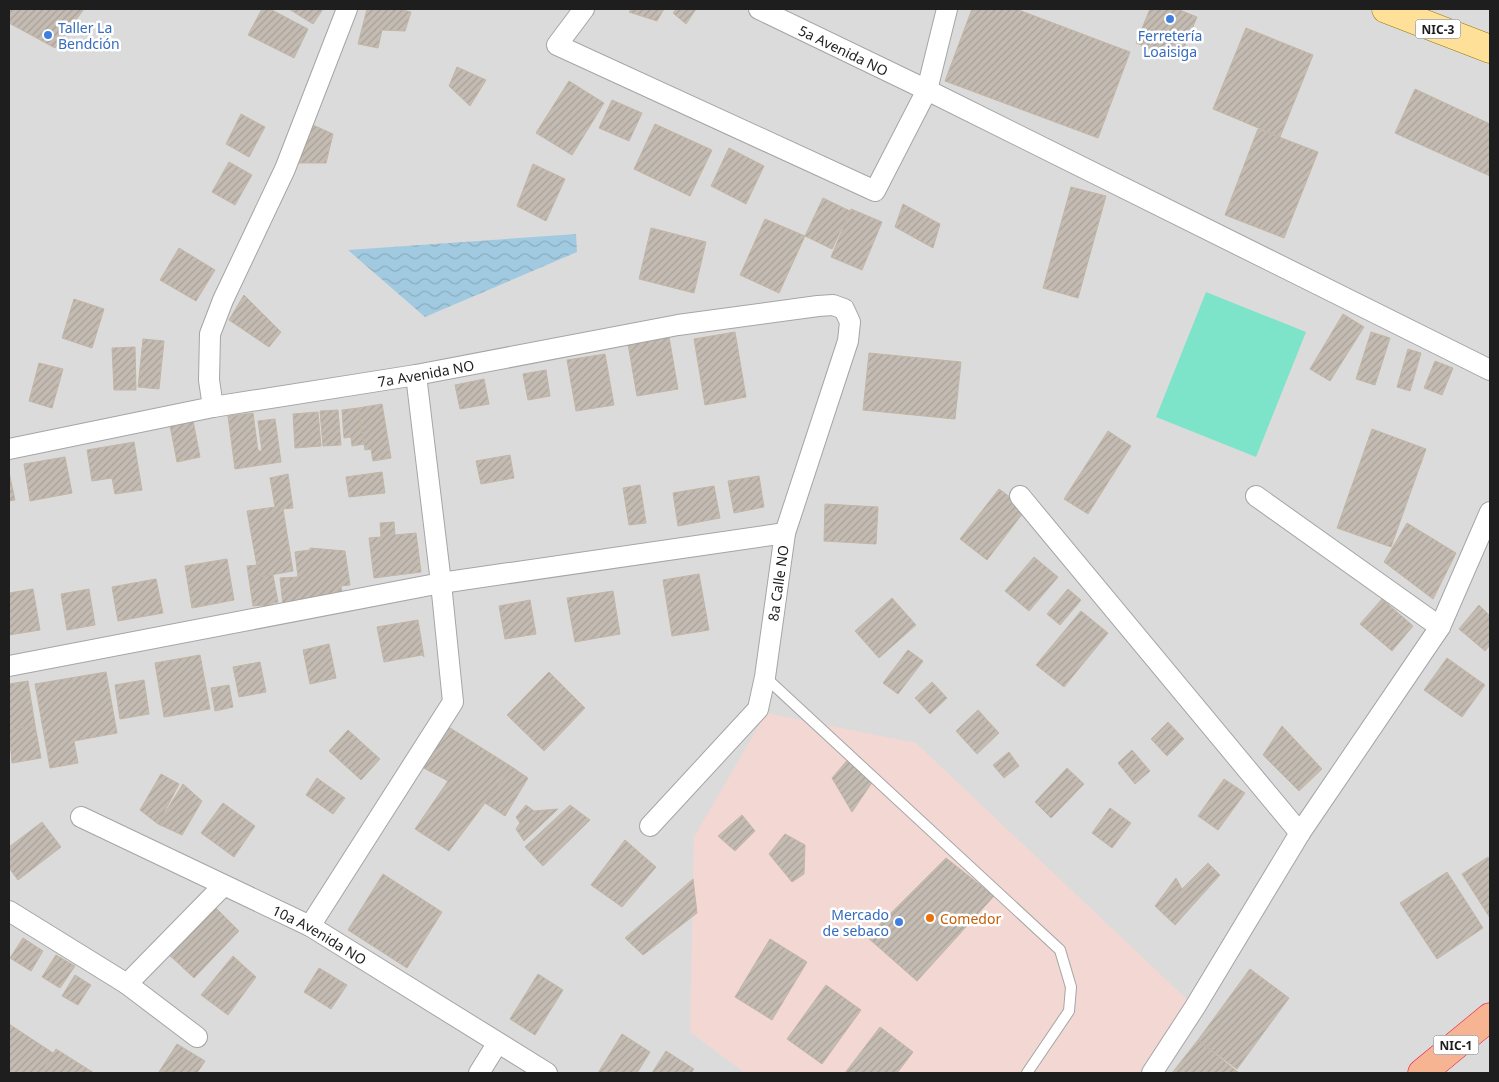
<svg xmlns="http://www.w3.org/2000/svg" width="1499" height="1082" font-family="'Noto Sans',sans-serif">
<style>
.residential{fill:#dcdbdb}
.commercial{fill:#f2d7d2}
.pitch{fill:#7de4c9}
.water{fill:url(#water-waves)}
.building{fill:url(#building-hatch);stroke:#c2b6a5}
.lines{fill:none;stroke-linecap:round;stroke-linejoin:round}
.service-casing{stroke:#a5a5a5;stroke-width:12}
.minor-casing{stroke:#a5a5a5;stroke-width:22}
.primary-casing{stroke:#987900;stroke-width:29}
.trunk-casing{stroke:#e51946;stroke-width:29}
.service{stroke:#fff;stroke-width:10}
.minor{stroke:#fff;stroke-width:20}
.primary{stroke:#ffe099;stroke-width:28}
.trunk{stroke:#f6b493;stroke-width:28}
.shop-dot{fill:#3f7fe0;stroke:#fff;stroke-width:2}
.food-dot{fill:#e8710a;stroke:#fff;stroke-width:2}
.labels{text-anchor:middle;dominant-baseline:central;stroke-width:5;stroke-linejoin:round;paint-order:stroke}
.shield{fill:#fff;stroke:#626262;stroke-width:1}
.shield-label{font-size:12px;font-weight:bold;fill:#1e1e1e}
.shop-label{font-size:14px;fill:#366cbe;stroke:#fff;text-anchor:start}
.street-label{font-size:14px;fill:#1e1e1e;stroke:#fff}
.food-label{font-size:14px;fill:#c56008;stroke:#fff;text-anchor:start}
</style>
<defs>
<pattern id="water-waves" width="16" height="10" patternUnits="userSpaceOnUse" patternTransform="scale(1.25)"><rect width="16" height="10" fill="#a1cae0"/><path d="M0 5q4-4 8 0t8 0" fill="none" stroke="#8aadc0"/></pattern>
<pattern id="building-hatch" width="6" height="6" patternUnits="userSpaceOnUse" patternTransform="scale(1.25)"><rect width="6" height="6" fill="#c4bcb3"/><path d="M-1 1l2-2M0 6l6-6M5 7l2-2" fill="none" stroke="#a8a19a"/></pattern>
</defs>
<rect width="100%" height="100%" fill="#f0ede4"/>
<rect class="residential" x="9" y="9" width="1481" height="1064"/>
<polygon class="commercial" points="766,713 916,743 1195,1007 1141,1073 745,1073 690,1032 694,837"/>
<polygon class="pitch" points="1206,292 1306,332 1256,457 1156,417"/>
<polygon class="water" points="576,234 577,252 425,317 348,250"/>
<g class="building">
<polygon points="9,9 84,9 55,48 9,23"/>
<polygon points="262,9 270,9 308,29 294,58 248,35"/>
<polygon points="289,9 323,9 313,24"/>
<polygon points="367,9 399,9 411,12 405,31 382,30 378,48 358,44"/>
<polygon points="632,9 664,9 657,21 629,12"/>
<polygon points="676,9 696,9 686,24 673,13"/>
<polygon points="972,9 1016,9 1130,52 1098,138 945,81"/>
<polygon points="1150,9 1177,9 1197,17 1179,60 1136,43"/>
<polygon points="1246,28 1313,55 1280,137 1213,109"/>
<polygon points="457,67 486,80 470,106 449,86"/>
<polygon points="569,81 604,103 572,155 536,133"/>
<polygon points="1415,89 1490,124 1490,176 1395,133"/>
<polygon points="612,100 642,113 629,141 599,128"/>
<polygon points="241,114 265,127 249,157 226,144"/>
<polygon points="655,124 712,150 690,196 634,169"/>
<polygon points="313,125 333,134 326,163 297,163"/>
<polygon points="1258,129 1318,152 1284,238 1225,215"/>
<polygon points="729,148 764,166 746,204 711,186"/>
<polygon points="229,162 252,175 235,205 212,192"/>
<polygon points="533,164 565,179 546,221 517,206"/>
<polygon points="1071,187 1106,196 1078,298 1043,288"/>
<polygon points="823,198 850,211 832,249 805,236"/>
<polygon points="903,204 940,224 933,248 895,227"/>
<polygon points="851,209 882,222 862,270 831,257"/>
<polygon points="765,219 805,236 779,293 740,275"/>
<polygon points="651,228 706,242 694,293 639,279"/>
<polygon points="179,248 215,270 196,301 160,280"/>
<polygon points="244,295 281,332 269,347 229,320"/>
<polygon points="74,299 104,309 92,348 62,338"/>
<polygon points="1343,314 1364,327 1330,381 1310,369"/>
<polygon points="735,332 746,397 705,405 694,339"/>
<polygon points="1371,332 1390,338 1375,385 1356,379"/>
<polygon points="669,337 678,389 637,396 628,344"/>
<polygon points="143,339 164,341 159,389 138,387"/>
<polygon points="135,347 136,390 114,390 112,348"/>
<polygon points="1408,349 1421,353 1410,391 1397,387"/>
<polygon points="869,353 961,362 955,419 863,410"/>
<polygon points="605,354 614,405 576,411 567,360"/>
<polygon points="1435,361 1453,368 1442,395 1424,388"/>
<polygon points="39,363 63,369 52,408 29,401"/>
<polygon points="546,370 550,396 528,400 523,374"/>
<polygon points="484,379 489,404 460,409 455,385"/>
<polygon points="382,404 391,458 373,461 371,449 365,450 358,408"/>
<polygon points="358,408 364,444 352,446 351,437 344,438 342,410"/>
<polygon points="338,410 341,445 323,446 320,411"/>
<polygon points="318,412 321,446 295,448 293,414"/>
<polygon points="253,413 258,451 262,451 258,421 275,419 281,462 235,469 228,416"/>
<polygon points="192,415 200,457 177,462 169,420"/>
<polygon points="1372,429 1426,449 1391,547 1337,528"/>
<polygon points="1108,431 1131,446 1088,514 1064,499"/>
<polygon points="134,442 142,490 115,494 112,478 92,481 87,450"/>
<polygon points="510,455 514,478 481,484 476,461"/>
<polygon points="65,457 72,493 30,501 24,464"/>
<polygon points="9,472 15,500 9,501"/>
<polygon points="382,472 385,493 349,497 346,477"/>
<polygon points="288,474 293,508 283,509 293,571 259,577 247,511 275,507 270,478"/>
<polygon points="759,476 764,507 734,513 728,481"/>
<polygon points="640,485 646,523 629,525 623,488"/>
<polygon points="714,486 720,518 678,526 673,493"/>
<polygon points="999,489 1026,509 987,560 960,539"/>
<polygon points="825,504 878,507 876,544 824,541"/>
<polygon points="394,522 395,535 416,533 421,572 374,578 369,538 381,537 380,523"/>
<polygon points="1407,523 1456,553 1433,599 1384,562"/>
<polygon points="310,548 345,551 350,585 341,586 342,594 283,605 280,578 298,577 295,552 310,550"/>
<polygon points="1034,557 1058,577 1029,611 1005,591"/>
<polygon points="227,559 234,600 192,608 185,566"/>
<polygon points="257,565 259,577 273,575 278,602 272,603 273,609 264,611 263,605 253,606 247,566"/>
<polygon points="699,574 709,630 672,636 663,580"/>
<polygon points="156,579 163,613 118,621 112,587"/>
<polygon points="33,589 40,630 9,635 9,593"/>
<polygon points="89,589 95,625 67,630 61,594"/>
<polygon points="1068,589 1081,600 1060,625 1047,614"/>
<polygon points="613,591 620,634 575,642 567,598"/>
<polygon points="892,598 916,625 879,658 855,631"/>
<polygon points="1382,599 1413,626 1392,651 1360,624"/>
<polygon points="530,600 536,634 505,639 499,606"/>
<polygon points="1479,605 1490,616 1490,645 1485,651 1459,629"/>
<polygon points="1081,611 1108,633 1064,687 1036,665"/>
<polygon points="418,620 424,657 422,655 384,662 377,627"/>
<polygon points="329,644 336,678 310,684 303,650"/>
<polygon points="908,650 923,661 898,694 883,683"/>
<polygon points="200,655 210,709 164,717 155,663"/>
<polygon points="1447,658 1485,685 1462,717 1424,690"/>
<polygon points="260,662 266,692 239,697 233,667"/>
<polygon points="106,672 117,733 74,741 78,763 50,768 35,684"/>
<polygon points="549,672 585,708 544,751 507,715"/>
<polygon points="144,680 149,714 120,719 115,685"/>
<polygon points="28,681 35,725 9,730 9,684"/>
<polygon points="932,682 947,698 930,714 915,698"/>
<polygon points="229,685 233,707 215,711 211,688"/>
<polygon points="978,710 999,733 977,754 956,731"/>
<polygon points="1168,722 1184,739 1167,756 1151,739"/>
<polygon points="35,725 41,758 12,763 9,730"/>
<polygon points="447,726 512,767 449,851 415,829 448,781 420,766"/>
<polygon points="1282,726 1322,769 1299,791 1263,755"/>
<polygon points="348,730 380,759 361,780 329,751"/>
<polygon points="1132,750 1150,771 1135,784 1118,763"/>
<polygon points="1009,752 1019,766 1004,778 993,765"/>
<polygon points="851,756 873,781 852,812 832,778"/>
<polygon points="512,767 528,778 505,816 485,803"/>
<polygon points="1067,768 1084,784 1051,818 1035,802"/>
<polygon points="161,774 179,784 158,824 140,810"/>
<polygon points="317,778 345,798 333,814 306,795"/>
<polygon points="1224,779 1245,793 1218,830 1198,816"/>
<polygon points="183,784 202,801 182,835 158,824"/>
<polygon points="223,803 255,826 234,857 201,833"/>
<polygon points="526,805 534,811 558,809 524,841 516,829 520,823 516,817"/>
<polygon points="570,805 590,820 543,866 525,847"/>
<polygon points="1110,808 1131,823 1112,848 1092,833"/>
<polygon points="742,815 755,831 735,851 718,836"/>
<polygon points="42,822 61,847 18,880 9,868 9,847"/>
<polygon points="785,834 805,845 804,874 792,882 769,854"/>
<polygon points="625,840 656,867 622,907 591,885"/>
<polygon points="1488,857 1490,860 1490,918 1462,874"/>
<polygon points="946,858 994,896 917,981 867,937"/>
<polygon points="1208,863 1220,875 1175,925 1155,906 1176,878 1182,889"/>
<polygon points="1447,872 1483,928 1437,959 1400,903"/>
<polygon points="383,874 442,912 407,968 348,930"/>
<polygon points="693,879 697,913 643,955 625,938"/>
<polygon points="212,904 239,931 194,978 165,951"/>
<polygon points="23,938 43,951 31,971 10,958"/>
<polygon points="770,939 807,962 772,1020 735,997"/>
<polygon points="56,955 75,966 60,988 42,977"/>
<polygon points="233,956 256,977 228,1015 201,995"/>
<polygon points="319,968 347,985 331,1009 304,992"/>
<polygon points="1250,969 1289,998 1237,1069 1198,1040"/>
<polygon points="538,974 563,990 535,1035 510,1019"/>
<polygon points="75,975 91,985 78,1005 62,996"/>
<polygon points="826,985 861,1010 822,1064 787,1039"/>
<polygon points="9,1024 53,1053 41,1073 9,1073"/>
<polygon points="880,1027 913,1052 897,1073 845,1073"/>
<polygon points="622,1034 650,1052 637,1073 598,1073"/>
<polygon points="1198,1040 1239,1073 1172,1073"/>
<polygon points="177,1044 205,1061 197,1073 159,1072"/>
<polygon points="56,1049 94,1073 41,1073"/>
<polygon points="666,1051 694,1069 691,1073 652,1073"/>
</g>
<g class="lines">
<g class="service-casing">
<polyline id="service" points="765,677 1060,950 1071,987 1069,1011 1027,1073"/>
</g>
<g class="minor-casing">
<g id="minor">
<polyline points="584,9 557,45 875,191 927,90 947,9"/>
<path id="s1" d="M759 9 927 90 1490 370"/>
<polyline points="213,407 209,380 210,334 223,300 285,169 347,9"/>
<path id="s2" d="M9 449 213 407 416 375 678 325 818 306 833 305 844 309 850 322 848 341 785 533 765 677 758 709 650 826"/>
<polyline points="1020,496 1300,833"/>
<polyline points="1256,496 1440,627"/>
<polyline points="9,666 441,583 785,533"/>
<path id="s3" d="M81 817 310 926 547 1073"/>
<polyline points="9,911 127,984 197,1037"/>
<polyline points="310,926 453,702 441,583 416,375"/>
<polyline points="127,984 223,886"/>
<polyline points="479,1073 497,1044"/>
<polyline points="1152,1073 1195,1007 1300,833 1440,627 1490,512"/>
</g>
</g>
<g class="primary-casing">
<polyline id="primary" points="1386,9 1490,49"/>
</g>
<g class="trunk-casing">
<polyline id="trunk" points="1422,1073 1490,1017"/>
</g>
<use href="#service" class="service"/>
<use href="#minor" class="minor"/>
<use href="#primary" class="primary"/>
<use href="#trunk" class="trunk"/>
</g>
<g class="shop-dot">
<circle cx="1170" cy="19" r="5"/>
<circle cx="48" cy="35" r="5"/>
<circle cx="899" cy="922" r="5"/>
</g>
<circle class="food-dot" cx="930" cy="918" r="5"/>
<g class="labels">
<g class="shield">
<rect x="1415.5" y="19.5" width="45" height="19" rx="4"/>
<rect x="1433.5" y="1035.5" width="45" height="19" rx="4"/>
</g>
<g class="shield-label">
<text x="1438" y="29">NIC-3</text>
<text x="1456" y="1045">NIC-1</text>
</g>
<g class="shop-label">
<text x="58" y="27">Taller La<tspan x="58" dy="16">Bendción</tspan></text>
<text x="1170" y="35" text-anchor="middle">Ferretería<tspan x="1170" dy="16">Loaisiga</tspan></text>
<text x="889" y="914" text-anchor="end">Mercado<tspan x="889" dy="16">de sebaco</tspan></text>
</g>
<g class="street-label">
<text stroke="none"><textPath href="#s1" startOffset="94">5a Avenida NO</textPath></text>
<text stroke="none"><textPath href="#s2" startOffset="424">7a Avenida NO</textPath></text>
<text transform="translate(778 583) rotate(-82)">8a Calle NO</text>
<text stroke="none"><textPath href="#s3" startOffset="266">10a Avenida NO</textPath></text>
</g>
<g class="food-label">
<text x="940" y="918">Comedor</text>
</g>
</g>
<rect width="1499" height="1082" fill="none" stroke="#1e1e1e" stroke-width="20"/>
</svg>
